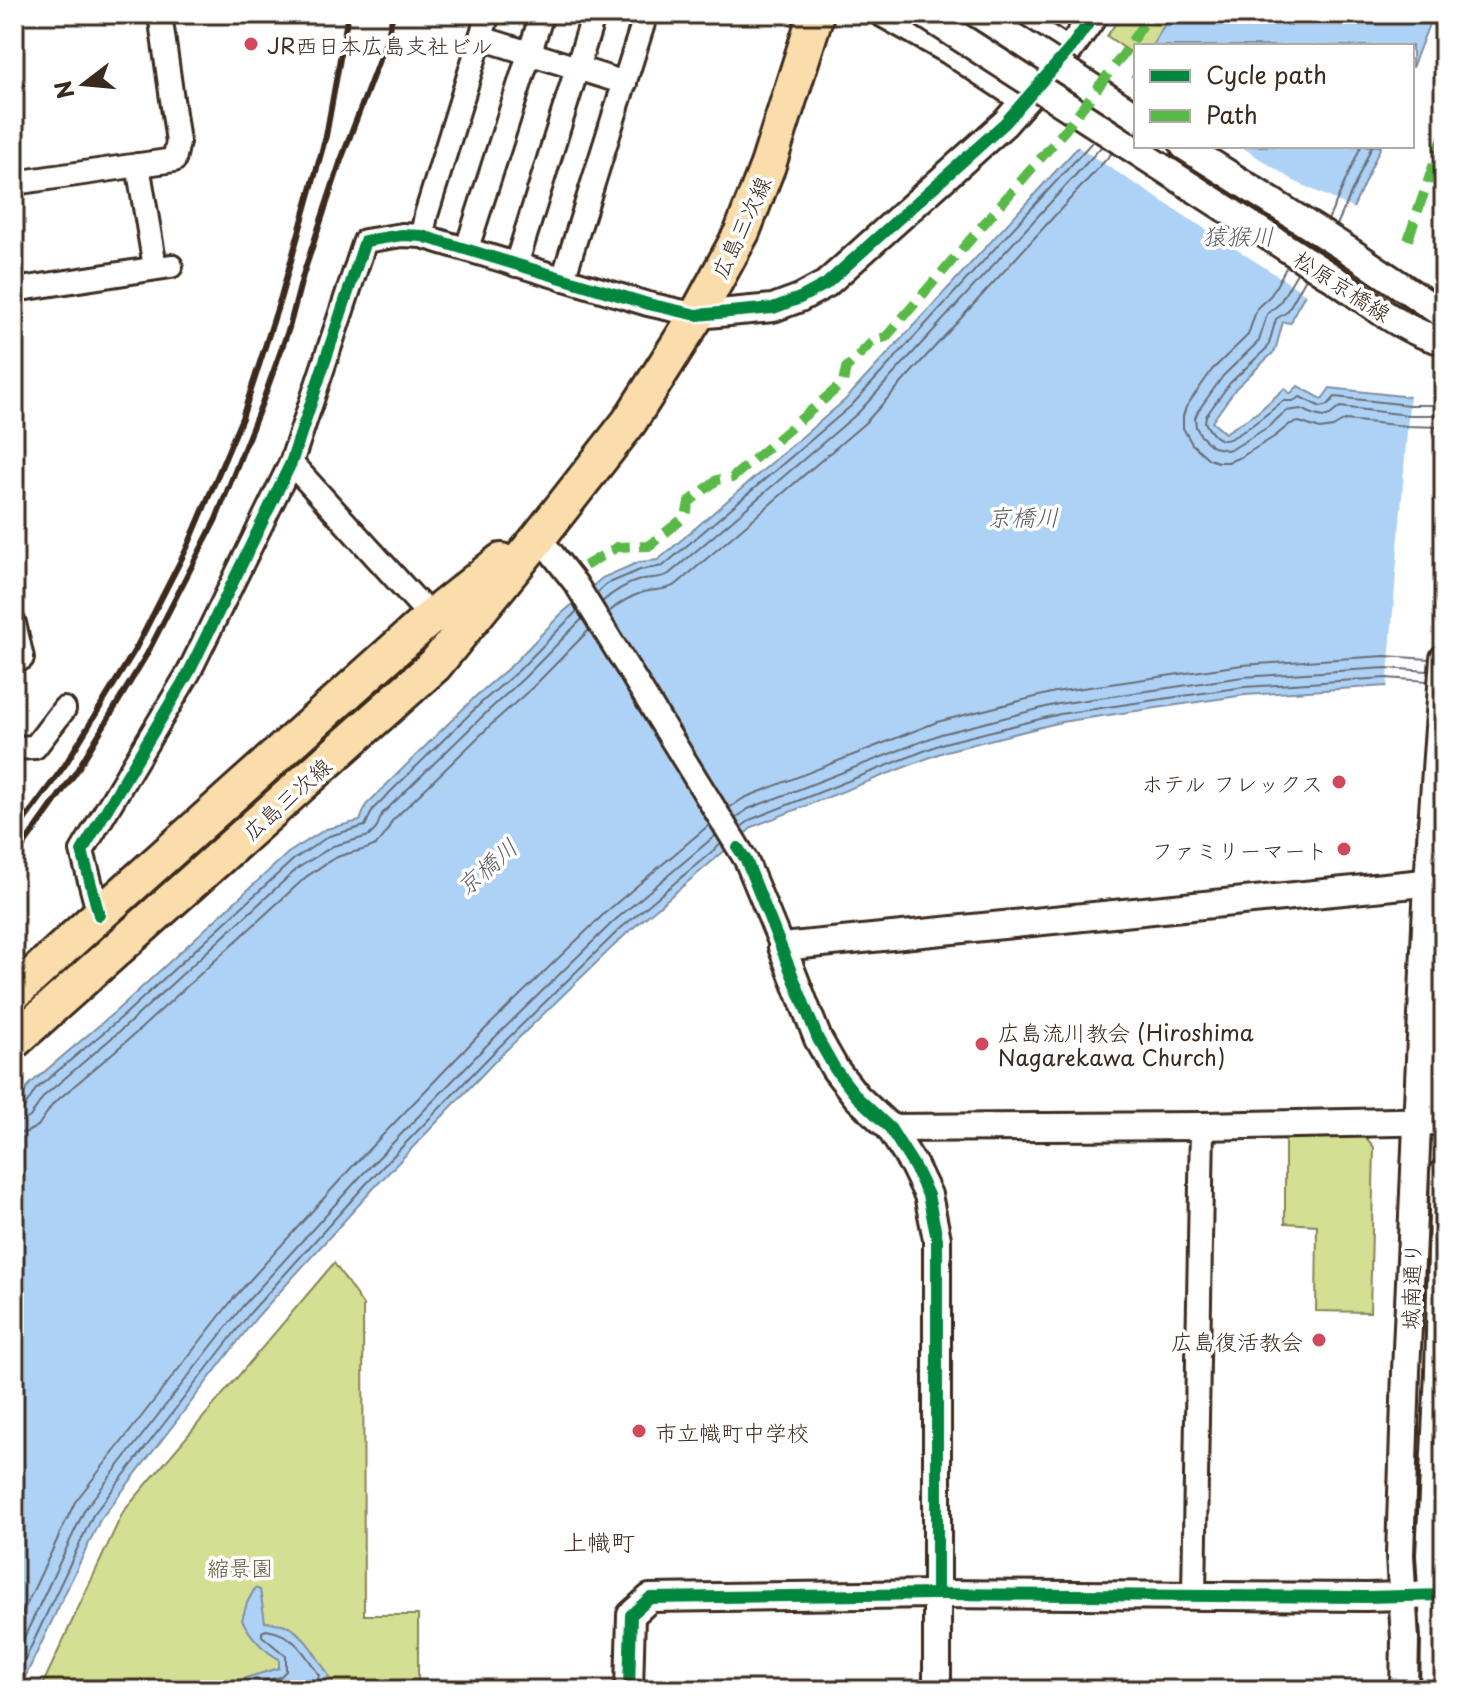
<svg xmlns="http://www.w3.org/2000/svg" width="1458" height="1704" font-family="'Playpen Sans','Klee One',sans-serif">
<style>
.green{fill:#d3df92;stroke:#878458;stroke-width:2}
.water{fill:#add2f6;stroke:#7f8fa0;stroke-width:2}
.pier{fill:#fff}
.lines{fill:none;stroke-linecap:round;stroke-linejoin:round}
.shore{stroke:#696d74;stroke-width:2}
.minor-casing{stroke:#3b2a1e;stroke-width:28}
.tertiary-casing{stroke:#3b2a1e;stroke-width:32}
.primary-casing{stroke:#3b2a1e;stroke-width:40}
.minor{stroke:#fff;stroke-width:22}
.tertiary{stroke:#fff;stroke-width:26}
.primary{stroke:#fbddab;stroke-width:34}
.rail{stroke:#3b2a1e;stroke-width:6}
.tertiary-bridge-casing{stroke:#3b2a1e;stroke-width:32;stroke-linecap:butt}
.tertiary-bridge{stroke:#fff;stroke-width:26}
.quiet{stroke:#58b947;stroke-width:10;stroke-dasharray:20 10;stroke-linecap:butt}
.cycleway-casing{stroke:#fff;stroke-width:17}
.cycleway{stroke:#00873e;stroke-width:12}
.poi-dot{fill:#d1495b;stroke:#fff;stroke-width:3}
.labels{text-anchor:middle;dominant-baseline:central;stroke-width:7;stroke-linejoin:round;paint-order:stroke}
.poi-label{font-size:22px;fill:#3b2a1e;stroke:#fff;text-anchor:start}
.street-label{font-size:22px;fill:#3b2a1e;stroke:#fff}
.park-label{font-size:22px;fill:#61573b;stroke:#fff}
.water-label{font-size:24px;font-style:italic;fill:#5d5c5f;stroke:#fff}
.neighbourhood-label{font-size:24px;fill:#3b2a1e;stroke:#fff}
</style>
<rect width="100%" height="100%" fill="#fff"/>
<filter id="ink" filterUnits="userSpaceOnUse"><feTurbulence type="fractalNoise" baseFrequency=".0125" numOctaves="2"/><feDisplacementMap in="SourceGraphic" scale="16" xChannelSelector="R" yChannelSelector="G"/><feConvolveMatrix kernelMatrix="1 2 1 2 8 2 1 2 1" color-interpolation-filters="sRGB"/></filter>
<g filter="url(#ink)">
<g class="green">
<polygon points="1122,14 1171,14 1152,46 1136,46 1136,56 1107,36"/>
<polygon points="1363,1134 1374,1147 1370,1312 1316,1311 1317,1225 1285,1223 1285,1137"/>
<polygon points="334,1263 363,1305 364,1615 418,1615 418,1690 40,1690 123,1512"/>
</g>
<g class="water">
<polygon points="1171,14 1433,14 1412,68 1412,46 1152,46"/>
<polygon points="1136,71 1136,146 1381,146 1346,224 1296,310 1291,323 1283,322 1275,351 1236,388 1212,422 1225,433 1258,412 1285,388 1290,394 1298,386 1322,399 1330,388 1410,397 1444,690 1387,686 1245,695 1061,722 946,751 754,826 626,934 498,1058 373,1189 256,1318 100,1520 19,1690 14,1690 14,1109 30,1084 116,1011 288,853 326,829 360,821 366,805 476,696 512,665 559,616 602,578 639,562 658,560 845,400 1078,147"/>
<path d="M255 1588 260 1590 265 1622C271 1623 280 1623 285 1625 305 1633 318 1659 329 1676L320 1690H229L235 1681 279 1668V1659C262 1650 251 1637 242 1620L247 1603Z"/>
</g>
<g class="pier">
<polygon points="1128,75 1136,80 1136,146 1240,146 1296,182 1357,210 1350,226 1309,296 1075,145"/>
<polygon points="1410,393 1418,393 1418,395 1425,396 1444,396 1444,694 1387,690"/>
</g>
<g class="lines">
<g class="shore">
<polyline points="1328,220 1361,146"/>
<polyline points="1337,225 1372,146"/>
<polyline points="1287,266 1271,295 1257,308 1248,335 1212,370 1186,407 1183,416 1183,428 1192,444 1209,459 1218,462 1228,462 1241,457 1274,437 1290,424 1299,422 1320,429 1333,427 1345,420 1407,426 1444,427"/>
<polyline points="1297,273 1279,304 1267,314 1259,341 1223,376 1198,411 1195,418 1196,427 1201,436 1213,447 1227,450 1234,448 1268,427 1286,411 1301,409 1315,415 1323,417 1330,415 1340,407 1408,415 1444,415"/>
<path d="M1306 278 1287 312 1276 319 1268 347 1230 383 1206 416 1205 422C1208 429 1215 439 1223 440 1234 442 1273 409 1283 401H1293L1300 397 1321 407 1328 405 1335 397 1409 405H1444"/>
<polyline points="597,593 607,584 640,570 663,566 851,406 1093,141"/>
<path d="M602 602C613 592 629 583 643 579 653 577 660 579 669 574L858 413 1102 146"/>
<path d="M609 612C619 603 631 596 644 592 656 589 666 591 677 584L866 422 1112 153"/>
<polyline points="729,808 744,798 937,722 1055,692 1242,665 1385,656 1429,659"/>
<polyline points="736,818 748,809 941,734 1058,704 1243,677 1386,668 1428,671"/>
<polyline points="741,827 752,819 944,743 1060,714 1244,687 1386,678 1427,681"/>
<polyline points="14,1112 23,1110 36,1089 122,1017 293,860 329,836 365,826 373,809 482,702 518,671 577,611"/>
<polyline points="14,1122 23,1121 30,1117 44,1096 128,1024 298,868 333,846 369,836 376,829 382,814 489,710 524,678 582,619"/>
<path d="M14 1134 27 1132 38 1126 53 1104 136 1033 306 877C317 870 328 860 340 856 370 846 377 854 392 821L497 719 533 687 589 630"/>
<polyline points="14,1631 75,1502 233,1299 351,1168 477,1037 606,912 709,825"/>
<polyline points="14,1659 85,1509 242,1307 360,1177 486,1046 614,921 716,835"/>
<polyline points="14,1683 93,1515 250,1313 367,1183 493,1053 621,928 721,844"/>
<path d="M239 1690 242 1687 280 1677 286 1671V1656L262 1636V1632L266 1630C294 1634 304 1652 319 1675L314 1690"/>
</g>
<g class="minor-casing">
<g id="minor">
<polyline points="880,14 948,52 1024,102"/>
<polyline points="1014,14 1069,50"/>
<polyline points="481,38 625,83"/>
<polyline points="138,165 155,267"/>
<polyline points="14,183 174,160 178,142 160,14"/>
<polyline points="422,236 426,215 488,14"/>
<polyline points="467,248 542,14"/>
<polyline points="516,265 594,14"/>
<polyline points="563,279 646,14"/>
<polyline points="14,290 171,266"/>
<polyline points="291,463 431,617"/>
<polyline points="539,537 576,584 746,860 782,947"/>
<polyline points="14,623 22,658"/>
<polyline points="14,748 35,747 64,709"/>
<polyline points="99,915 82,851 189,672 291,463 365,241 402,235 422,236 648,304 697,315"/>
<polyline points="1194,1594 1202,1126"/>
</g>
</g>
<g class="tertiary-casing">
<g id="tertiary">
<polyline points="1184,146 1351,252 1444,315"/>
<path d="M1333 278C1367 301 1403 332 1444 341"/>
<polyline points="697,315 773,308 800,298 826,284 1005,123 1069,50 1095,14"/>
<polyline points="1437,1002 1444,1104"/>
<polyline points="890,1128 1202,1126 1444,1121"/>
<polyline points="629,1690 631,1615 650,1598 937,1594 1366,1597 1444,1595"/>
<polyline points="937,1690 937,1239 928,1195 914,1166 890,1128 857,1097 835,1069 818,1039 782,947 1444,881"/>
<polyline points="1404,1690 1405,1640 1400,1555 1406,1371 1428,882 1444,658"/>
<polyline points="1434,1690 1435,1639 1430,1555 1439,1372 1444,1172"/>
</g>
</g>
<g class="primary-casing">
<g id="primary">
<polyline points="14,993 99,915 431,617 501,561"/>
<polyline points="14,1041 435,665 539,537 629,422 697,315 742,232 768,165 816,14"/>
</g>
</g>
<use href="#minor" class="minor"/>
<use href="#tertiary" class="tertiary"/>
<use href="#primary" class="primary"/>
<g class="rail">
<polyline points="14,834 65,765 136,648 187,548 242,418 280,300 326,136 348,14"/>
<polyline points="14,859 76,772 147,654 216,519 262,403 289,328 303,275 341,160 387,39 393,14"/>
</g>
<g class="tertiary-bridge-casing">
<g id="tertiary-bridge">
<polyline points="924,14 1333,278"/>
<polyline points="978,14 1136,116"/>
</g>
</g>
<use href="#tertiary-bridge" class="tertiary-bridge"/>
<g class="quiet">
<polyline points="1408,240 1444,134"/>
<polyline points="585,566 617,547 649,546 686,516 689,502 717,480 732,478 843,383 846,368 874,340 886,337 1066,129 1122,56 1150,14"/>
</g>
<g class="cycleway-casing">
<g id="cycleway">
<polyline points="738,848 746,860 818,1039 835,1069 857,1097 890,1128 914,1166 928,1195 937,1239 937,1594"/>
<polyline points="99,915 82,851 189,672 291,463 365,241 402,235 422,236 648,304 697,315 773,308 800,298 826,284 1005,123 1069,50 1095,14"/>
<polyline points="629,1690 631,1615 650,1598 937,1594 1366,1597 1444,1595"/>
</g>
</g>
<use href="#cycleway" class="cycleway"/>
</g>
</g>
<g class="poi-dot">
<circle cx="251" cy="44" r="8"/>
<circle cx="1339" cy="782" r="8"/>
<circle cx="1344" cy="849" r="8"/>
<circle cx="982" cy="1044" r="8"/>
<circle cx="1319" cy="1340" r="8"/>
<circle cx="639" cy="1431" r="8"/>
</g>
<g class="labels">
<g class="poi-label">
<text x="267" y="44">JR西日本広島支社ビル</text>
<text x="1323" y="782" text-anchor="end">ホテル フレックス</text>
<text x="1328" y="849" text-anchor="end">ファミリーマート</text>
<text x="998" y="1031">広島流川教会 (Hiroshima<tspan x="998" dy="25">Nagarekawa Church)</tspan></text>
<text x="1303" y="1340" text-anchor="end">広島復活教会</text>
<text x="655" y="1431">市立幟町中学校</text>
</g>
<g class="street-label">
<text transform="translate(740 227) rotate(-65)">広島三次線</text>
<text transform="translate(1343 285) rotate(33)">松原京橋線</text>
<text transform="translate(286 798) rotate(-42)">広島三次線</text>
<text transform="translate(1410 1286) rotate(-88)">城南通り</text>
</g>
<g class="park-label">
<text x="240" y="1566">縮景園</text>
</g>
<g class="water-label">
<text x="1238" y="235">猿猴川</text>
<text x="1023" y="516">京橋川</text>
<text transform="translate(486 866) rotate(-41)">京橋川</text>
</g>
<g class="neighbourhood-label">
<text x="599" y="1541">上幟町</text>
</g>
</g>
<rect width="1458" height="1704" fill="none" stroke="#fff" stroke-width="48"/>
<rect x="24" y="24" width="1410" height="1656" fill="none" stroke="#3b2a1e" stroke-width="3" filter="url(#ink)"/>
<rect x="1134" y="44" width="280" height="104" fill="#ffffff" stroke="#b1aaa5" stroke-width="2"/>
<rect x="1150" y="70" width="40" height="12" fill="#00873e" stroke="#b1aaa5" stroke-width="2"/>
<text x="1206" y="84" font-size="24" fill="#3b2a1e">Cycle path</text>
<rect x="1150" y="110" width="40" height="12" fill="#58b947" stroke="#b1aaa5" stroke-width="2"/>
<text x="1206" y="124" font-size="24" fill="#3b2a1e">Path</text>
<g transform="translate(84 84) rotate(254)" stroke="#ffffff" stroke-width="6" paint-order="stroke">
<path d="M0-6L14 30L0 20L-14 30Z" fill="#3b2a1e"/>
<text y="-12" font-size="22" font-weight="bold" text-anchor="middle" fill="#3b2a1e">N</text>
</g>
</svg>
